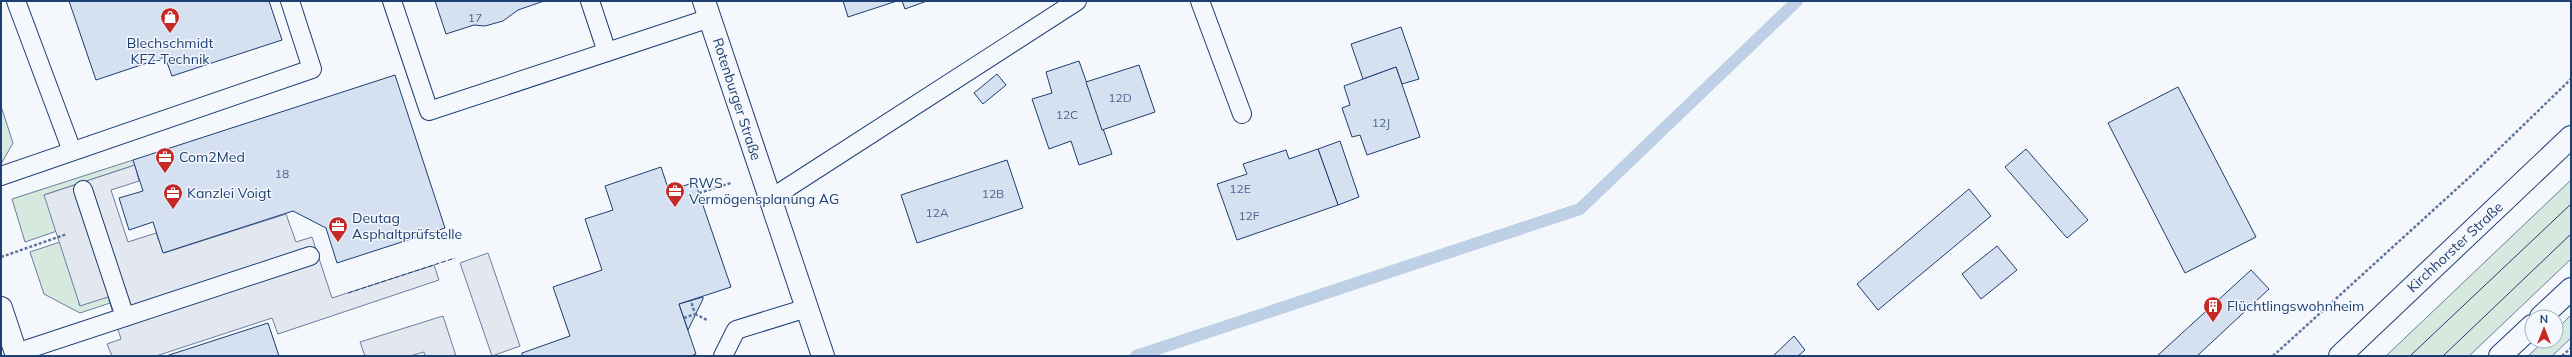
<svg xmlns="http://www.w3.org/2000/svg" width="2572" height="357" font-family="Mulish,sans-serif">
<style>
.green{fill:#d7e8df;stroke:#687fa3}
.parking{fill:#e3e8f0;stroke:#687fa3}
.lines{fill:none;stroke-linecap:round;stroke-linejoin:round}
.stream{stroke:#bed0e5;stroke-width:12}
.building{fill:#d5e0f0;stroke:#1d3f73}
.lane-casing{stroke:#1d3f73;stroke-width:20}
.street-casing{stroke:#1d3f73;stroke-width:24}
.secondary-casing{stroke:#1d3f73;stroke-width:24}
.path{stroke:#5e769c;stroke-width:2.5;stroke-dasharray:3 2;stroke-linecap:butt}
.lane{stroke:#f4f7fb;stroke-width:18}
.street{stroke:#f4f7fb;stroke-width:22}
.secondary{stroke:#f4f7fb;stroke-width:22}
.tram{stroke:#1d3f73;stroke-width:1}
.fence{stroke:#1d3f73;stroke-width:1;stroke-dasharray:5 2;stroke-linecap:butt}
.labels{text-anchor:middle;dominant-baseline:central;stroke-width:3;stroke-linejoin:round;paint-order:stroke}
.number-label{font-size:12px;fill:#4b6792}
.poi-label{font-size:14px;fill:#1d3f73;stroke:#f4f7fb;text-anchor:start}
.street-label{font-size:14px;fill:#1d3f73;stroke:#f4f7fb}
</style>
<rect width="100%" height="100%" fill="#f4f7fb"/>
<g class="green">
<polygon points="1,106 13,143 1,164"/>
<polygon points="133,160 135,165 44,195 83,222 25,242 12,199"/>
<polygon points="2571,180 2571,259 2469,356 2386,356"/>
<polygon points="87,233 79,305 108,297 110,303 80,313 44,294 30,252"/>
<polygon points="2571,315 2571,338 2552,356 2528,356 2544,341 2556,341 2556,330"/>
</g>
<g class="parking">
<polygon points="135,165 139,181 111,190 128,242 156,233 164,253 286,214 296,242 312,237 332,298 434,265 439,280 278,334 272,318 156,356 112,356 107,344 121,339 108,297 80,306 44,195"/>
<polygon points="488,253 520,346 492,356 460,263"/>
<polygon points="443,316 456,356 425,356 424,352 410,356 365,356 360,342"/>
</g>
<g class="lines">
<polyline class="stream" points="1136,356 1580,209 1797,1"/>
</g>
<g class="building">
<polygon points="69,1 269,1 282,40 172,76 165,57 96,80"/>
<polygon points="435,1 544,1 518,10 503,21 485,26 474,25 446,34"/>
<polygon points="843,1 897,1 848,17"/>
<polygon points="902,1 927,1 905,9"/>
<polygon points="1401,27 1419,79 1402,84 1396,67 1363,79 1351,44"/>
<polygon points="1079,61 1112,154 1079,165 1071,141 1049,149 1032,99 1052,93 1046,72"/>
<polygon points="1139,65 1155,112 1102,130 1086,82"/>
<polygon points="1396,67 1420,137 1367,155 1360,135 1352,137 1342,108 1350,105 1344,86"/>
<polygon points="997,74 1006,85 983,104 974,93"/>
<polygon points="395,75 445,228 337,263 326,228 293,211 163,253 153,222 129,230 119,198 143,191 133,160"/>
<polygon points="2178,87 2256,237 2185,273 2108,123"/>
<polygon points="1340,141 1359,197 1338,205 1318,149"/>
<polygon points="1318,149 1338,205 1237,240 1217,184 1247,174 1243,164 1286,150 1289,159"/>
<polygon points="2026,149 2088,220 2067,238 2005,167"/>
<polygon points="1007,160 1023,208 917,243 901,195"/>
<polygon points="661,167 669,191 695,182 731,287 679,304 696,354 691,356 522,356 522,353 570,336 553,287 602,270 585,219 613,210 605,186"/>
<polygon points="1969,189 1991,216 1878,310 1857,284"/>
<polygon points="1997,246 2017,270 1981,299 1962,274"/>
<polygon points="2251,270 2269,289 2197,356 2157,356"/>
<polygon points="703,297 703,299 688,330 679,304"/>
<polygon points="268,323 279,356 166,356"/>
<polygon points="1794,336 1805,350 1798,356 1773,356"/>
</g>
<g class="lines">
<g class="lane-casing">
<g id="lane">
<polyline points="16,1 72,151"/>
<polyline points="392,1 429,111 710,18"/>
<polyline points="590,1 607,52"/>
<polyline points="1200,1 1242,114"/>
<polyline points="1,176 312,69 290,1"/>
<polyline points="83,190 125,317"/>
<polyline points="770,199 1077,1"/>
<polyline points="16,353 310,256"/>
<polyline points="723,356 736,330 807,308"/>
</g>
</g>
<g class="street-casing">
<g id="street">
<polyline points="704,1 823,356"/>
<polyline points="1,308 17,356"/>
</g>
</g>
<g class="secondary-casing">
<g id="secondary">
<polyline points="2541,317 2571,289"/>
<polyline points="2340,356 2571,137"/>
<polyline points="2500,356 2532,326"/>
</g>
</g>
<g class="path">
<polyline points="699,193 731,183"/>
<polyline points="1,257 67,234"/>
<polyline points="695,314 707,320"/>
<polyline points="684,318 695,314 691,301"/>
<polyline points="2273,356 2473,174 2571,79"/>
<polyline points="2562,356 2571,348"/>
</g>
<use href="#lane" class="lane"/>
<use href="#street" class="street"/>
<use href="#secondary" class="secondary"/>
<g class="tram">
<polyline points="2410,356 2571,204"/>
<polyline points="2443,356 2571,234"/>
</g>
<polyline class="fence" points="348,293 455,258"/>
</g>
<defs>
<g id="shop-pin" transform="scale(1)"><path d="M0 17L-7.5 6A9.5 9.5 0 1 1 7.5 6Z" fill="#c62828" stroke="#f4f7fb"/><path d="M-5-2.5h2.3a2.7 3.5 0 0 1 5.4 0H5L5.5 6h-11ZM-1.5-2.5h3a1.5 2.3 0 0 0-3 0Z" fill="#fff"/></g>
<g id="office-pin" transform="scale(1)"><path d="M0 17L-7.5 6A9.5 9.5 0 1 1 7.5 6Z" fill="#c62828" stroke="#f4f7fb"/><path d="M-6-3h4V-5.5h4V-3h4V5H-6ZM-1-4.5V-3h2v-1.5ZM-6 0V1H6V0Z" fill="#fff"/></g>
<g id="building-pin" transform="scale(1)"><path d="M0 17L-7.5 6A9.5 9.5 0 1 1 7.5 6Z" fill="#c62828" stroke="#f4f7fb"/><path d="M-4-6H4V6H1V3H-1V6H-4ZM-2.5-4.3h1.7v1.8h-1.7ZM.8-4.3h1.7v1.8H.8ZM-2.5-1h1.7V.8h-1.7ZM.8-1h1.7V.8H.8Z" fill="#fff"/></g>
</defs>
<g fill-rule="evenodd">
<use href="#shop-pin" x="170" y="17"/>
<use href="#office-pin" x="165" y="157"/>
<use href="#office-pin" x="675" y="191"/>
<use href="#office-pin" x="173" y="193"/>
<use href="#office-pin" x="338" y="226"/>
<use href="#building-pin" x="2213" y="306"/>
</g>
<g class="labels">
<g class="number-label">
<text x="475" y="17">17</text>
<text x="1120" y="97">12D</text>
<text x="1067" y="114">12C</text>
<text x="1381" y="122">12J</text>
<text x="282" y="173">18</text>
<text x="1240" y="188">12E</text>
<text x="993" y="193">12B</text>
<text x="937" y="212">12A</text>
<text x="1249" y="215">12F</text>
</g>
<g class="poi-label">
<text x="170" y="43" text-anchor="middle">Blechschmidt<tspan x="170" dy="16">KFZ-Technik</tspan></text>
<text x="179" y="157">Com2Med</text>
<text x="689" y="183">RWS<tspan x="689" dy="16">Vermögensplanung AG</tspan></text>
<text x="187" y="193">Kanzlei Voigt</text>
<text x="352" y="218">Deutag<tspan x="352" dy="16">Asphaltprüfstelle</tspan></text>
<text x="2227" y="306">Flüchtlingswohnheim</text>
</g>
<g class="street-label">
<text transform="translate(737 99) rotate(72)">Rotenburger Straße</text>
<text transform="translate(2455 247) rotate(-43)">Kirchhorster Straße</text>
</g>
</g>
<rect width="2572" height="357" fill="none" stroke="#1d3f73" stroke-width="4"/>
<g transform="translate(2544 329)"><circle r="19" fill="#f4f7fb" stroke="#9eadc5"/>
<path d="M0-3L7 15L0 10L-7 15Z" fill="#c62828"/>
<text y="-6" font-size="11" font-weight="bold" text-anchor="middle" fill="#1d3f73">N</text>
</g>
</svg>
